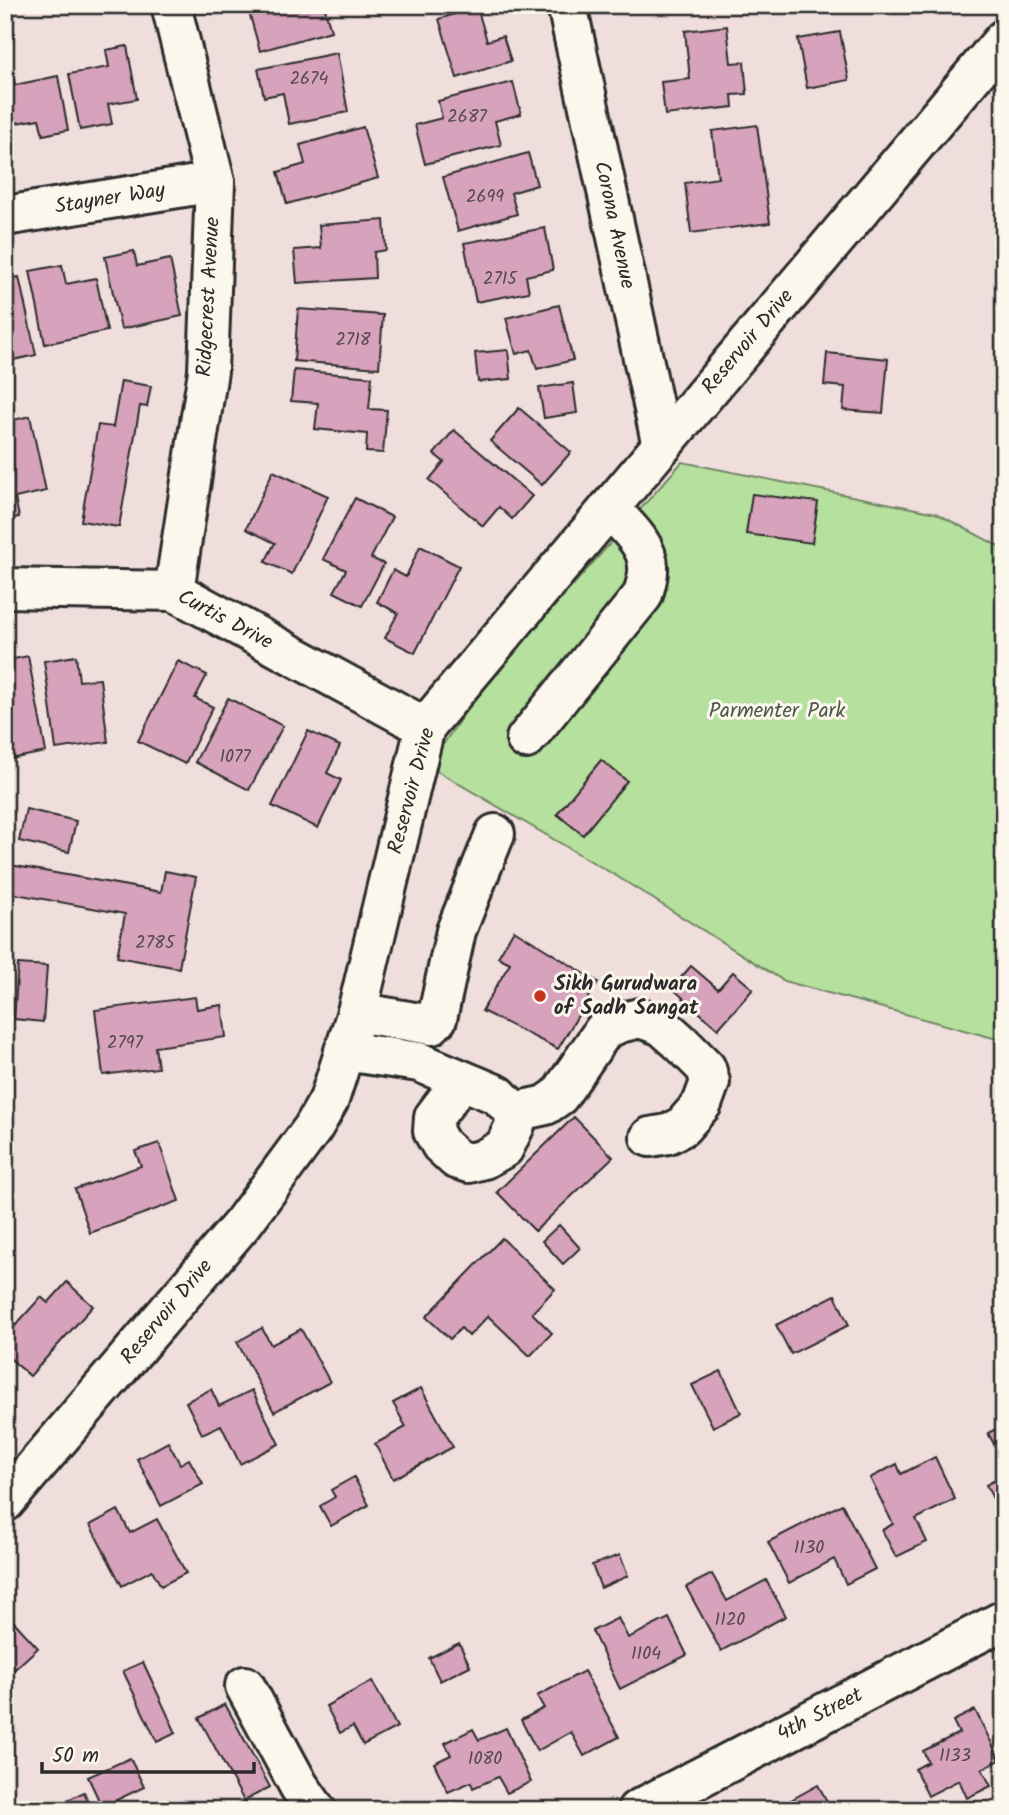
<svg xmlns="http://www.w3.org/2000/svg" width="1009" height="1815" font-family="Kalam,sans-serif">
<style>
.green{fill:#b6e09d;stroke:#708664;stroke-width:2}
.building{fill:#d7a2bb;stroke:#2b2b2b;stroke-width:2}
.lines{fill:none;stroke-linecap:round;stroke-linejoin:round}
.minor-casing{stroke:#2b2b2b;stroke-width:44}
.minor{stroke:#fbf7ec;stroke-width:38}
.poi-dot{fill:#c8321e;stroke:#fbf7ec;stroke-width:2.5}
.labels{text-anchor:middle;dominant-baseline:central;stroke-width:6;stroke-linejoin:round;paint-order:stroke}
.number-label{font-size:18px;fill:#56494f}
.street-label{font-size:21px;fill:#2b2b2b;stroke:#fbf7ec}
.park-label{font-size:21px;fill:#4e5848;stroke:#fbf7ec}
.poi-label{font-size:21px;font-weight:bold;fill:#2b2b2b;stroke:#fbf7ec;text-anchor:start}
</style>
<rect width="100%" height="100%" fill="#f0dedd"/>
<filter id="ink" filterUnits="userSpaceOnUse"><feTurbulence type="fractalNoise" baseFrequency=".0143" numOctaves="2"/><feDisplacementMap in="SourceGraphic" scale="14" xChannelSelector="R" yChannelSelector="G"/><feConvolveMatrix kernelMatrix="1 2 1 2 8 2 1 2 1" color-interpolation-filters="sRGB"/></filter>
<g filter="url(#ink)">
<polygon class="green" points="682,462 936,513 1004,549 1004,1041 784,981 618,877 432,768 440,749 478,693"/>
<g class="building">
<polygon points="258,5 324,5 331,31 260,51 249,12 259,9"/>
<polygon points="477,7 487,41 503,36 511,61 457,78 439,19"/>
<polygon points="727,26 731,63 744,62 747,94 732,95 733,107 665,115 661,82 690,79 685,31"/>
<polygon points="840,32 849,80 807,88 798,39"/>
<polygon points="127,46 137,99 108,104 112,124 80,130 69,74 109,67 106,50"/>
<polygon points="337,53 348,112 289,124 283,93 264,97 258,69"/>
<polygon points="12,71 15,85 58,76 68,130 43,135 39,119 5,125 5,72"/>
<polygon points="513,82 521,114 495,121 501,145 425,164 415,125 442,118 438,101"/>
<polygon points="757,125 770,223 691,233 685,183 718,178 712,131"/>
<polygon points="363,127 378,178 287,204 278,172 305,164 300,145"/>
<polygon points="528,153 537,185 511,193 517,214 458,231 443,177"/>
<polygon points="384,220 386,250 374,252 375,278 297,283 294,250 321,248 319,225"/>
<polygon points="545,228 553,270 526,276 529,292 476,302 464,243"/>
<polygon points="134,251 137,266 170,259 182,316 121,329 105,257"/>
<polygon points="62,265 66,284 96,278 107,331 45,344 30,271"/>
<polygon points="19,277 36,355 9,361 8,355 5,356 5,280"/>
<polygon points="559,305 573,360 537,369 531,350 516,354 506,318"/>
<polygon points="298,309 383,315 379,368 294,361"/>
<polygon points="508,350 511,379 478,382 475,353"/>
<polygon points="827,353 888,359 883,413 843,410 845,387 824,385"/>
<polygon points="294,370 372,377 369,409 387,410 383,453 366,452 367,434 315,429 318,403 291,401"/>
<polygon points="121,381 151,386 147,407 140,406 119,527 81,521 98,425 113,427"/>
<polygon points="573,383 577,413 544,418 539,388"/>
<polygon points="519,408 571,452 542,485 490,441"/>
<polygon points="30,416 46,491 15,498 19,517 5,520 5,422"/>
<polygon points="454,430 532,496 512,519 499,507 483,526 429,480 444,462 434,454"/>
<polygon points="273,471 328,496 292,574 265,562 275,543 246,529"/>
<polygon points="752,494 818,502 812,543 746,534"/>
<polygon points="355,498 392,517 371,558 384,564 362,606 334,592 346,570 323,559"/>
<polygon points="420,546 459,566 415,653 385,638 398,613 377,602 393,570 406,577"/>
<polygon points="28,656 46,752 5,760 5,661"/>
<polygon points="76,656 79,681 100,679 108,742 56,749 44,661"/>
<polygon points="178,661 207,675 195,698 213,707 185,764 138,741"/>
<polygon points="228,698 283,726 249,790 195,762"/>
<polygon points="308,731 340,746 327,773 341,780 318,828 272,806"/>
<polygon points="601,760 627,781 583,835 557,814"/>
<polygon points="26,809 76,821 69,852 19,841"/>
<polygon points="5,864 161,892 165,871 196,877 179,968 117,957 125,914 5,892"/>
<polygon points="514,930 598,982 558,1049 482,1011 510,963 498,957"/>
<polygon points="18,964 47,966 43,1022 14,1019"/>
<polygon points="691,966 718,989 733,972 753,989 718,1029 672,988"/>
<polygon points="195,997 197,1009 222,1005 226,1037 155,1047 158,1068 103,1075 95,1010"/>
<polygon points="574,1117 613,1157 535,1231 497,1192"/>
<polygon points="159,1143 179,1201 90,1233 75,1189 141,1166 135,1151"/>
<polygon points="559,1225 580,1248 563,1264 542,1241"/>
<polygon points="502,1238 555,1289 532,1313 552,1333 530,1356 488,1316 469,1336 461,1328 450,1339 426,1317"/>
<polygon points="67,1282 93,1306 30,1376 5,1354 5,1337 41,1297 48,1303"/>
<polygon points="835,1295 849,1325 791,1354 776,1325"/>
<polygon points="262,1328 271,1345 301,1329 330,1382 274,1412 237,1342"/>
<polygon points="721,1371 741,1413 713,1427 692,1385"/>
<polygon points="421,1388 453,1447 393,1479 375,1444 406,1427 393,1403"/>
<polygon points="211,1389 219,1406 252,1390 279,1444 240,1464 221,1425 202,1434 186,1402"/>
<polygon points="1004,1425 1004,1463 988,1433"/>
<polygon points="168,1442 180,1464 189,1459 203,1484 161,1506 137,1459"/>
<polygon points="935,1457 955,1499 916,1519 927,1542 896,1557 882,1530 893,1524 870,1478 897,1464 901,1474"/>
<polygon points="1004,1475 1004,1515 1002,1516 986,1485"/>
<polygon points="354,1477 369,1505 331,1526 320,1506 335,1497 331,1490"/>
<polygon points="842,1504 875,1569 846,1584 834,1559 789,1583 768,1542"/>
<polygon points="118,1510 130,1533 157,1519 186,1573 161,1586 152,1570 122,1586 90,1525"/>
<polygon points="620,1555 628,1576 601,1588 592,1565"/>
<polygon points="712,1574 727,1601 766,1580 786,1616 721,1651 686,1587"/>
<polygon points="5,1612 38,1648 6,1677 5,1675"/>
<polygon points="618,1618 628,1638 669,1618 687,1655 620,1689 592,1631"/>
<polygon points="459,1643 470,1666 440,1681 429,1658"/>
<polygon points="143,1662 176,1733 157,1742 123,1671"/>
<polygon points="584,1671 619,1737 584,1756 571,1732 537,1751 521,1720 544,1708 537,1696"/>
<polygon points="372,1681 397,1727 363,1745 353,1726 340,1733 326,1706"/>
<polygon points="225,1704 270,1787 244,1801 199,1718"/>
<polygon points="975,1710 1000,1760 982,1769 991,1786 967,1798 959,1780 928,1796 915,1769 928,1762 923,1751 959,1733 953,1721"/>
<polygon points="506,1728 531,1782 507,1793 498,1777 473,1788 471,1782 448,1792 434,1763 451,1755 445,1743 473,1729 479,1740"/>
<polygon points="130,1758 144,1787 102,1807 88,1777"/>
<polygon points="818,1785 832,1810 773,1810"/>
<polygon points="84,1792 92,1810 60,1810 57,1805"/>
</g>
<g class="lines">
<g class="minor-casing">
<g id="minor">
<polyline points="171,5 215,182 208,371 174,591"/>
<polyline points="567,5 662,446"/>
<polyline points="5,216 215,182"/>
<polyline points="5,588 174,591 425,727"/>
<path d="M526 739 643 595C645 586 649 576 648 567 648 544 624 524 609 508"/>
<polyline points="357,1012 431,1025 437,1019 456,931 495,834"/>
<polyline points="344,1051 419,1062 498,1095 514,1112 515,1125 504,1148 484,1159 469,1163 456,1159 441,1145 433,1131 434,1117 462,1080"/>
<polyline points="514,1112 546,1105 559,1096 604,1030 619,1023 640,1018 662,1026 681,1043 706,1068 710,1082 702,1104 682,1127 668,1134 650,1137"/>
<polyline points="5,1502 243,1223 313,1128 329,1100 357,1012 425,727 1004,39"/>
<polyline points="245,1686 299,1786 316,1810"/>
<polyline points="637,1810 1004,1620"/>
</g>
</g>
<use href="#minor" class="minor"/>
</g>
</g>
<circle class="poi-dot" cx="540" cy="996" r="7"/>
<g class="labels">
<g class="number-label">
<text x="309" y="79">2674</text>
<text x="467" y="117">2687</text>
<text x="485" y="197">2699</text>
<text x="500" y="279">2715</text>
<text x="353" y="340">2718</text>
<text x="235" y="757">1077</text>
<text x="155" y="943">2785</text>
<text x="125" y="1043">2797</text>
<text x="809" y="1548">1130</text>
<text x="730" y="1620">1120</text>
<text x="646" y="1654">1104</text>
<text x="955" y="1756">1133</text>
<text x="485" y="1759">1080</text>
</g>
<g class="street-label">
<text transform="translate(110 199) rotate(-9)">Stayner Way</text>
<text transform="translate(614 225) rotate(78)">Corona Avenue</text>
<text transform="translate(209 297) rotate(-87)">Ridgecrest Avenue</text>
<text transform="translate(748 342) rotate(-50)">Reservoir Drive</text>
<text transform="translate(225 620) rotate(28)">Curtis Drive</text>
<text transform="translate(412 791) rotate(-75)">Reservoir Drive</text>
<text transform="translate(167 1312) rotate(-50)">Reservoir Drive</text>
<text transform="translate(820 1715) rotate(-27)">4th Street</text>
</g>
<g class="park-label">
<text x="777" y="711">Parmenter Park</text>
</g>
<g class="poi-label">
<text x="554" y="984">Sikh Gurudwara<tspan x="554" dy="24">of Sadh Sangat</tspan></text>
</g>
</g>
<rect width="1009" height="1815" fill="none" stroke="#fbf7ec" stroke-width="28"/>
<rect x="14" y="14" width="981" height="1787" fill="none" stroke="#2b2b2b" stroke-width="2.5" filter="url(#ink)"/>
<path d="M42 1762v10h212v-10" fill="none" stroke="#2b2b2b" stroke-width="3.5"/>
<text x="52" y="1762" font-size="21" fill="#2b2b2b" stroke="#fbf7ec" stroke-width="5" paint-order="stroke">50 m</text>
</svg>
